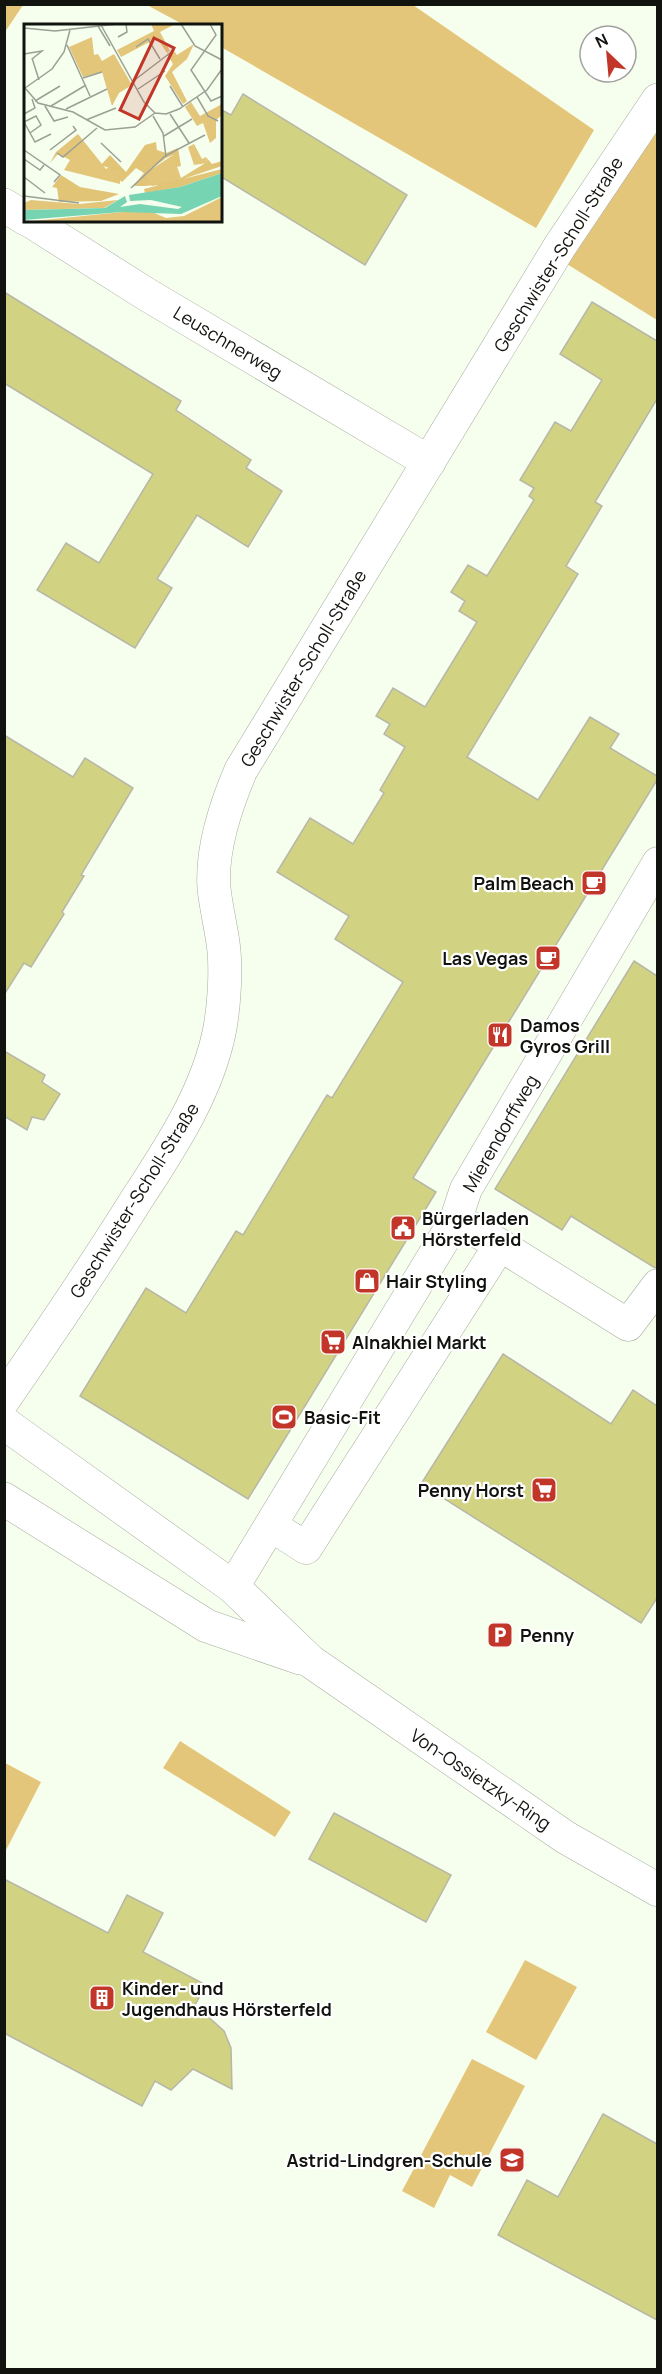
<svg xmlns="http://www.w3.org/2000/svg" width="662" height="2374" font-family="Manrope,sans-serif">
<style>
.green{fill:#e3c67a}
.building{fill:#d2d382;stroke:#b7b7a7;stroke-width:1.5}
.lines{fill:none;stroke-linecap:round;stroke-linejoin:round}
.pedestrian-casing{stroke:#a6ad9f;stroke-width:33}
.minor-casing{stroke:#a6ad9f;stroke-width:34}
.pedestrian{stroke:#fff;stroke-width:32}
.minor{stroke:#fff;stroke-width:33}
.labels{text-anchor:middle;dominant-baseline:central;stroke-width:4.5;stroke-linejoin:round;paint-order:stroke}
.street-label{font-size:18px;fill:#11130e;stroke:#fff}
.poi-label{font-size:18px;font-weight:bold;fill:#11130e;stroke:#fff;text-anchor:start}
.inset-road{fill:none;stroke:#9aa094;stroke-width:1.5}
.view{fill:#c23529;fill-opacity:0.15;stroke:#c23529;stroke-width:3}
.inset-edge{fill:none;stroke:#11130e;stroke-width:3}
</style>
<rect width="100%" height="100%" fill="#f6feee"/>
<g class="green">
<polygon points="5,4 23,5 5,32 4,5"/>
<polygon points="147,5 413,5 594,130 536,228 221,47 220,26 184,25"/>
<polygon points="657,116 657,320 562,261"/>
<polygon points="180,1741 291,1812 275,1837 163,1768"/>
<polygon points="5,1763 41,1782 5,1852 4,1852"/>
<polygon points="525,1960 577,1987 536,2060 486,2032"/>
<polygon points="472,2059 525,2086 472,2187 450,2175 434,2208 402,2191"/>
</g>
<g class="building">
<polygon points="243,94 407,195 365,265 220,176 220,109 231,115"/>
<polygon points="4,292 181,401 176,410 251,460 246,468 282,491 248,547 197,515 157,579 172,588 135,648 37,590 66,543 99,563 153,474 4,383"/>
<polygon points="592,302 657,341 657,399 595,502 602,506 566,566 578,574 467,757 538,800 590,717 619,734 610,748 657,776 657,780 413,1178 436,1192 248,1499 80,1396 146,1288 186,1313 236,1231 243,1235 327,1095 332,1098 403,982 335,939 349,916 277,872 310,818 353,844 384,793 380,790 405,747 384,734 390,724 376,716 393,688 425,707 477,622 459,611 465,601 451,592 468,565 487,576 534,500 529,496 534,488 520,480 555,422 571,431 602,380 560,354"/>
<polygon points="4,735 73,777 85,758 133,788 81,875 84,876 62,912 64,914 31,967 24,963 4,995"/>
<polygon points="634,961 657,976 657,1267 655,1268 571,1216 562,1230 495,1189"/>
<polygon points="4,1051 45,1075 42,1082 60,1094 44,1120 32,1117 27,1130 4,1116"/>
<polygon points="503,1354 611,1424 633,1390 657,1406 657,1598 641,1623 421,1484"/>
<polygon points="334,1813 451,1875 426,1922 309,1859"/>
<polygon points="4,1879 108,1933 127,1895 163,1913 143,1952 206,1985 195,2005 224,2031 231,2048 232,2089 193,2069 171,2090 155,2081 142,2106 4,2033"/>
<polygon points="603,2114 657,2144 657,2320 498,2235 527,2180 558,2197"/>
</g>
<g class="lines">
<g class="pedestrian-casing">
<g id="pedestrian">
<polyline points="500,1245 628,1325 658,1285"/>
<polyline points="272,1526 306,1548 500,1245 456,1219"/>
<polyline points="233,1587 456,1219 466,1189 658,863"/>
</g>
</g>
<g class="minor-casing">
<g id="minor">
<polyline points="4,205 26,219"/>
<polyline points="29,220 146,294 429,462"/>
<path d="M4 1399C49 1334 93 1269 135 1202 170 1148 208 1092 220 1028 224 1005 226 974 224 951 222 930 216 909 214 888 211 849 226 805 241 770L560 246 658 100"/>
<polyline points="4,1423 233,1587 310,1661 565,1837 658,1890"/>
<polyline points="4,1499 207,1626 300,1658"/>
</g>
</g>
<use href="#pedestrian" class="pedestrian"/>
<use href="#minor" class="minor"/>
</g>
<defs>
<g id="cafe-square" transform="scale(1.35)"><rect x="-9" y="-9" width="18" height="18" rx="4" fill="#c23529" stroke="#fff"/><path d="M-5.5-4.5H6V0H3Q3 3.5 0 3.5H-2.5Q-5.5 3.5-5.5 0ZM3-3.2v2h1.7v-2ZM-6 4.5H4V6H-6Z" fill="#fff"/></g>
<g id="restaurant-square" transform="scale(1.35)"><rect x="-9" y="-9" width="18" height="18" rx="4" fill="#c23529" stroke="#fff"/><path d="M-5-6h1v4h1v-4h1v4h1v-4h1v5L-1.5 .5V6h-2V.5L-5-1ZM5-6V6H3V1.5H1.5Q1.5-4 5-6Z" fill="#fff"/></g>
<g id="civic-square" transform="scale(1.35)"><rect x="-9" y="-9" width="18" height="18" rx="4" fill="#c23529" stroke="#fff"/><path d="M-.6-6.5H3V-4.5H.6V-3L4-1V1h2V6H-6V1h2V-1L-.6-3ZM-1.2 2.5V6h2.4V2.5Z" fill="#fff"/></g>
<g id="shop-square" transform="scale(1.35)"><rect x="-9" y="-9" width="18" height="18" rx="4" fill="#c23529" stroke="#fff"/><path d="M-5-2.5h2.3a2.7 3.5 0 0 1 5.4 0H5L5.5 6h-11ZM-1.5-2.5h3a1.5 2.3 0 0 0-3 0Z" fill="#fff"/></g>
<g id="supermarket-square" transform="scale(1.35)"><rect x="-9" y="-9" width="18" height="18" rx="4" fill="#c23529" stroke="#fff"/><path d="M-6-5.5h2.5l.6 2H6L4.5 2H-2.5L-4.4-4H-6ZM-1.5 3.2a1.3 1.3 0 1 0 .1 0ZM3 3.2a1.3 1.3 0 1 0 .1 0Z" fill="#fff"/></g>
<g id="stadium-square" transform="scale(1.35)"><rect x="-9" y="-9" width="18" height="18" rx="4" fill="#c23529" stroke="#fff"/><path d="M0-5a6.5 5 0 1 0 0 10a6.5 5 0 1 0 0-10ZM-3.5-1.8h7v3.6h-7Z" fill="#fff"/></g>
<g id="parking-square" transform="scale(1.35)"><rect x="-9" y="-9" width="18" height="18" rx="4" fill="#c23529" stroke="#fff"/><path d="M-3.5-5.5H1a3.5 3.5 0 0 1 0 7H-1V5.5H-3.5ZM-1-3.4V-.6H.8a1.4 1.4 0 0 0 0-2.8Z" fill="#fff"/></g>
<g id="building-square" transform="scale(1.35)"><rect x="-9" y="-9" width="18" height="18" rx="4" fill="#c23529" stroke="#fff"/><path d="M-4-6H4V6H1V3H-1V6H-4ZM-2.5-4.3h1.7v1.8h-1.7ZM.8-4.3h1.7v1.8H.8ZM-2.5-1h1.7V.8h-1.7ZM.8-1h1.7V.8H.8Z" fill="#fff"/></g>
<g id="school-square" transform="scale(1.35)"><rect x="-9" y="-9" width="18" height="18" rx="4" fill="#c23529" stroke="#fff"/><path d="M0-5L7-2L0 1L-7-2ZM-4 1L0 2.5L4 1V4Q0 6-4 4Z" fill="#fff"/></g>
</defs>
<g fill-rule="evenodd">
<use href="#cafe-square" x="594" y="883"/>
<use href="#cafe-square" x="548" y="958"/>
<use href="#restaurant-square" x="500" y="1035"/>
<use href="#civic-square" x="403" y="1228"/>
<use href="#shop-square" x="367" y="1281"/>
<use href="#supermarket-square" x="333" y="1342"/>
<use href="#stadium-square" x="284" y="1417"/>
<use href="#supermarket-square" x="544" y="1490"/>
<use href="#parking-square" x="500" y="1635"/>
<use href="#building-square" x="102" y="1998"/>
<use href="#school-square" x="512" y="2160"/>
</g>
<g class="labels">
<g class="street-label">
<text transform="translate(558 254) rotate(-58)">Geschwister-Scholl-Straße</text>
<text transform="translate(228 342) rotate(31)">Leuschnerweg</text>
<text transform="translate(303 668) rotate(-59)">Geschwister-Scholl-Straße</text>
<text transform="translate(500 1133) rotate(-60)">Mierendorffweg</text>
<text transform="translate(134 1200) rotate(-58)">Geschwister-Scholl-Straße</text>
<text transform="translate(481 1779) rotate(34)">Von-Ossietzky-Ring</text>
</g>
<g class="poi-label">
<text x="574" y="883" text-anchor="end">Palm Beach</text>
<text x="528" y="958" text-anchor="end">Las Vegas</text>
<text x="520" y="1025">Damos<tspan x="520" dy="21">Gyros Grill</tspan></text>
<text x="422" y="1218">Bürgerladen<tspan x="422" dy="21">Hörsterfeld</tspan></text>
<text x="386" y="1281">Hair Styling</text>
<text x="352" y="1342">Alnakhiel Markt</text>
<text x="304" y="1417">Basic-Fit</text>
<text x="524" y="1490" text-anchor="end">Penny Horst</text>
<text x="520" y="1635">Penny</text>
<text x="122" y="1988">Kinder- und<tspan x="122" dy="21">Jugendhaus Hörsterfeld</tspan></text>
<text x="492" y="2160" text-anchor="end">Astrid-Lindgren-Schule</text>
</g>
</g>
<g transform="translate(24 24)">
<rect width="198" height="198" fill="#f6feee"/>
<path d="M127 0H151L136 8 146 27 143 29 133 14 97 33 93 26 130 7ZM68 13 70 31 74 30 78 37 90 30 108 61 95 69 88 82 78 48 59 53 45 23ZM170 20 163 35 148 48 163 77 159 80 141 52 149 40 143 30 150 27 153 31ZM167 78 176 92 198 80V91L192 96V114L186 119 179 99 173 102 161 83ZM54 110 82 145 87 142 96 148V160L40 146 46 136 34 130 26 139 32 128ZM170 120 178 135 182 133 183 139 170 141 164 123ZM149 131 157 154 128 162 122 149ZM198 173V198H0L98 188H128L142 194 160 192ZM7 176 55 180 94 176 80 184 0 186V179Z" fill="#e3c67a"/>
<path d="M132 118 133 126 142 129 154 124 157 142 152 143 149 131 142 134 122 149 128 161 157 154 183 138 182 133 188 140 198 137V142L150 158 136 161 119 162H109L120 149 112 144 98 158 93 154 96 148 77 141 86 131 102 148 121 121ZM198 145V149L156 163 121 169 120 165ZM37 151 56 163 95 170 77 177 35 178 33 164 28 163Z" fill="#e2c477"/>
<path d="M198 149V172L157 190 98 188 0 196V186L81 184 101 172 103 178 96 183 116 180 154 185 158 183 127 176 106 177 105 171 156 163Z" fill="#77d4b2"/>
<path class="inset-road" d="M157 0 171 22 198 36M186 0 192 11 167 46 187 77 198 72M77 1 120 78 131 89 142 90 155 85 183 66 198 45M74 2 86 22M0 4 31 7 93 0M94 13 103 8 102 0M43 21 66 72M112 23 124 15 136 35M0 30 18 27 8 35M8 34 15 56M59 54 78 48M108 58 150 26M146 62 159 83M1 64 14 79 49 88 81 106 111 103 131 89M1 64 28 45 40 28 46 6M114 65 141 47M173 73 184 92 194 97M11 77 36 62M21 82 30 97 44 93M27 82 62 61M42 85 83 65M0 90 11 84 8 75M146 90 165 119M129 92 139 109 142 133M62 96 92 84M0 98 11 118 27 110M0 98 12 92 17 101 6 109M140 112 168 95M77 119 97 138M0 126 36 151 30 158M26 126 52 106 49 102M33 129 39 133 73 104M0 135 16 146 20 141M0 153 21 169M107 164 141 132 181 111M0 172 55 179"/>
<path class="view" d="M130 14 150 24 115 95 96 86Z"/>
<rect width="198" height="198" class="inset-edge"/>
</g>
<rect width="662" height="2374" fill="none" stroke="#11130e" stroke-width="12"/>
<g transform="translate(608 54) rotate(334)"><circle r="28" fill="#ffffff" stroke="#a0a19f" stroke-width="1.5"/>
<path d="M0-4.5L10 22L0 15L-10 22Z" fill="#c23529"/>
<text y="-9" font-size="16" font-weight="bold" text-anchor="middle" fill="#11130e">N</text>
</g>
</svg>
